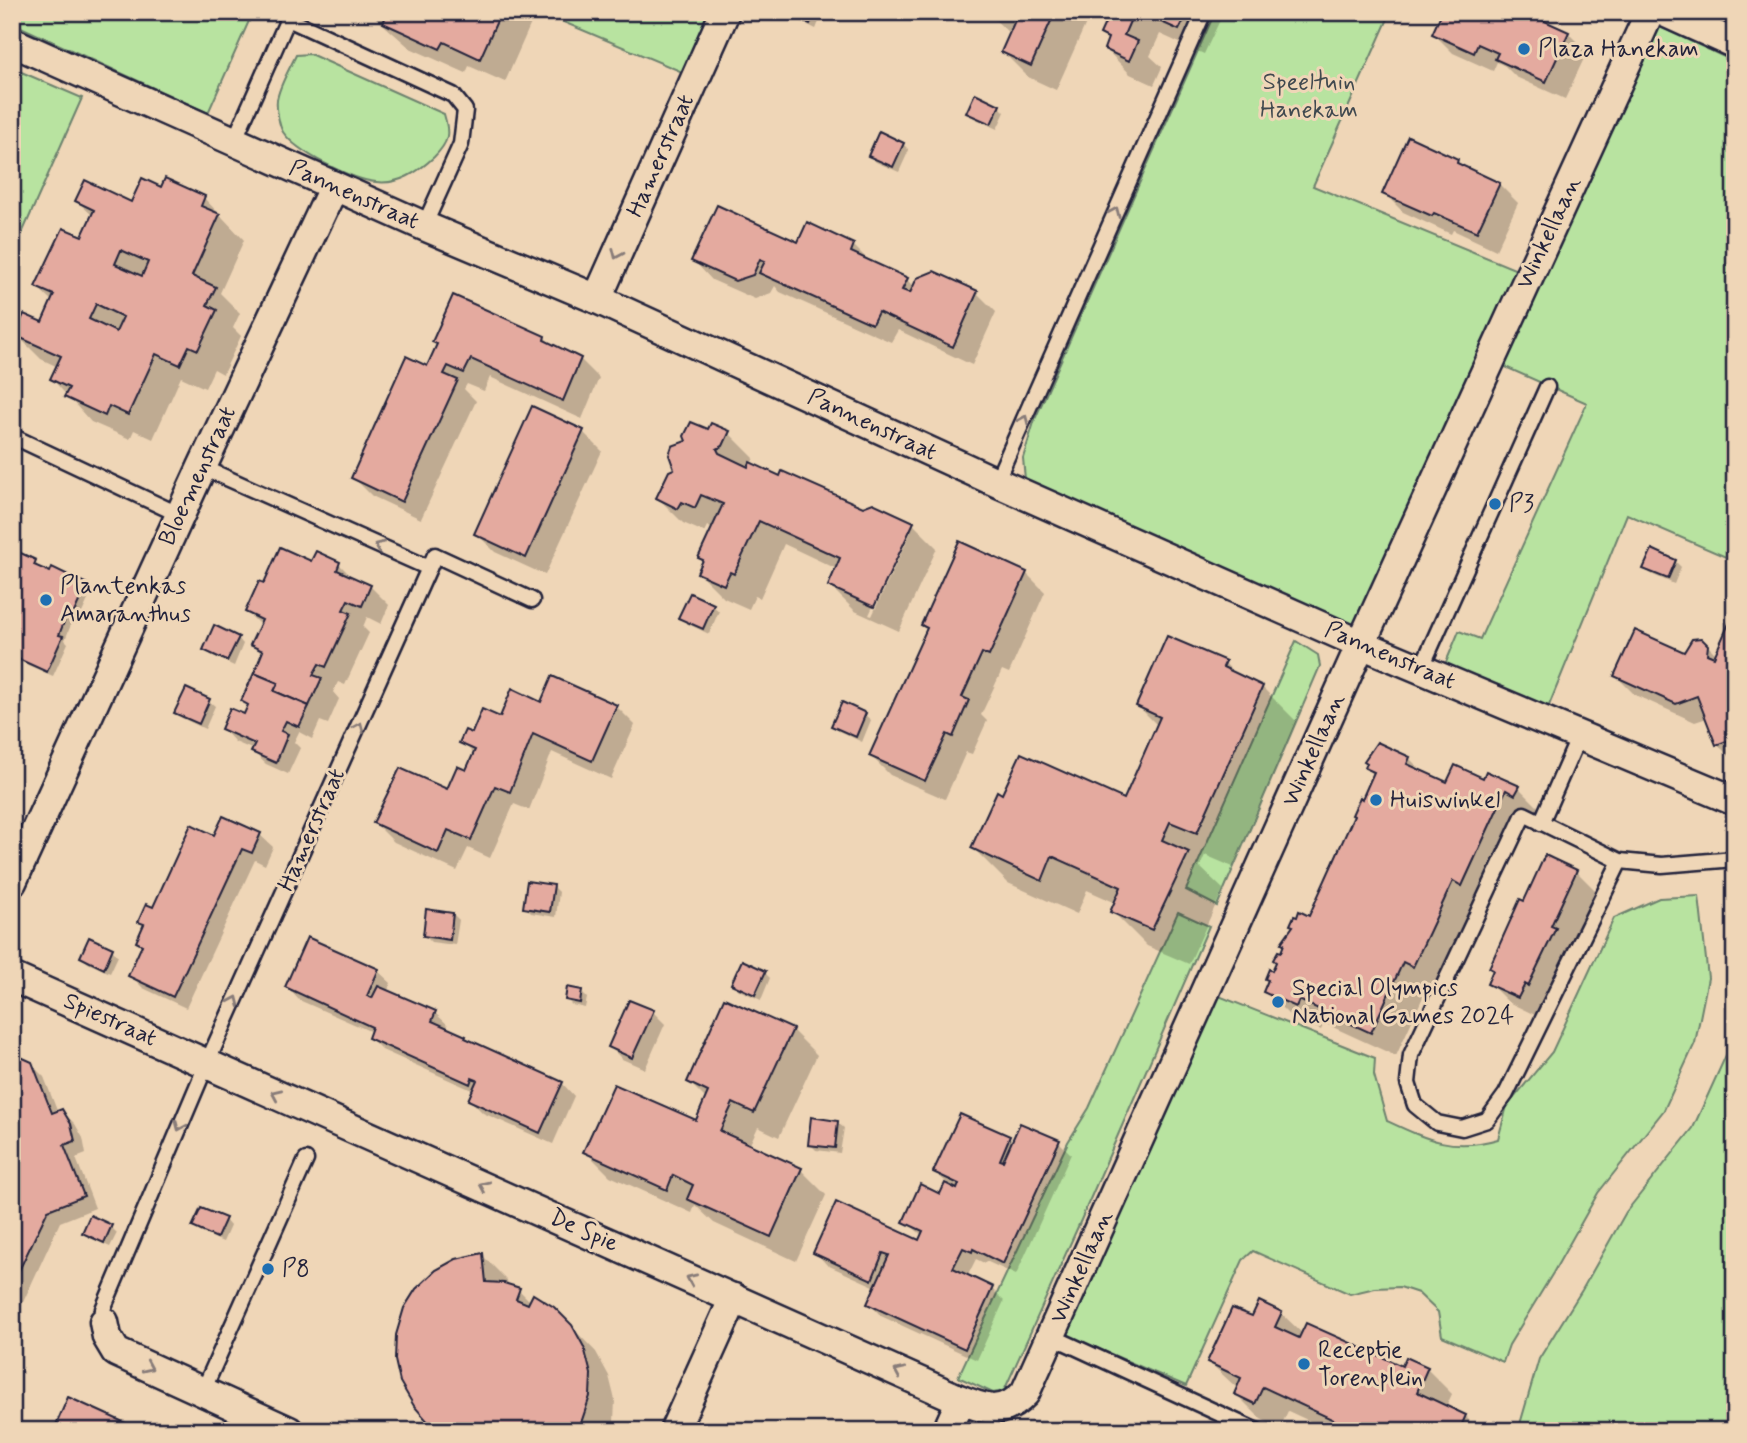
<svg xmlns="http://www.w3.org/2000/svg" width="1747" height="1443" font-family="Mynerve,sans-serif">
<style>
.green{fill:#b8e3a0;stroke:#6d826e;stroke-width:2}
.shadow{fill:#0003;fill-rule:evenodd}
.building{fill:#e4aa9f;stroke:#22223b;stroke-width:2;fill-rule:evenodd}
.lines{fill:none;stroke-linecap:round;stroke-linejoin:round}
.service-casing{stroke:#22223b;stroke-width:19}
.minor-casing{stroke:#22223b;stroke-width:33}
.service{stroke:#efd6b7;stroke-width:14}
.minor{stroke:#efd6b7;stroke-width:28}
.oneway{stroke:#887c79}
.poi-dot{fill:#1f6fb2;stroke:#efd6b7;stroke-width:2.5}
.labels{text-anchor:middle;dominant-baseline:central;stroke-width:6;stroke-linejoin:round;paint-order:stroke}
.poi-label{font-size:24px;fill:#22223b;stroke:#efd6b7;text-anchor:start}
.park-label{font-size:24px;fill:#40494f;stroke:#efd6b7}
.street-label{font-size:24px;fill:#22223b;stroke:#efd6b7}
</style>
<rect width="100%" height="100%" fill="#efd6b7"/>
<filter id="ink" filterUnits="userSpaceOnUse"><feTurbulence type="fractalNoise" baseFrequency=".0143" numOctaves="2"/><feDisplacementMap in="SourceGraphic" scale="14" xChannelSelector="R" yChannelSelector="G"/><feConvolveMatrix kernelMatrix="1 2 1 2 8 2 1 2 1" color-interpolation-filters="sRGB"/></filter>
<g filter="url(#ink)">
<g class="green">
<polygon points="12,12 253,12 208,113 12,23"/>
<polygon points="551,12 715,12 687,74 549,16"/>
<polygon points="1215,12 1391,12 1313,186 1517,270 1360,628 1025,479 1023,458 1035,419"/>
<polygon points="1656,25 1735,62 1735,561 1627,514 1546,713 1444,667 1459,631 1480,639 1587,403 1501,365"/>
<path d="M310 54 444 114C450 134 449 142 434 157 418 172 399 185 376 182 352 180 296 152 283 132 279 126 276 107 277 100 279 86 290 68 296 55Z"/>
<polygon points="12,68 82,98 12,256"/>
<polygon points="1296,641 1318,655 1320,666 1217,906 1186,890"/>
<path d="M1699 896 1708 978 1695 1043 1664 1110 1598 1193 1553 1273 1509 1345 1503 1362 1442 1336 1438 1312 1418 1293 1400 1287 1375 1288 1350 1294 1253 1251 1243 1260 1186 1386 1066 1335 1214 994 1375 1058 1374 1075 1387 1121C1428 1140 1453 1152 1498 1139L1507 1106 1552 1052 1614 918 1659 898Z"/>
<polygon points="1178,912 1209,926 1081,1220 1004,1391 993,1393 958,1377 1068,1142 1089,1108"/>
<polygon points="1735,1016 1735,1431 1518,1431 1539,1359 1582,1290 1626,1212 1693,1128 1727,1053"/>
</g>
<g class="shadow">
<polygon points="369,12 536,12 505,82 469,66 466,73 410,48"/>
<polygon points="794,12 823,12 816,29 798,20 793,15"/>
<polygon points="886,12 901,12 898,18"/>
<polygon points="987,12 1091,12 1056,90 1028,77 1003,52 1011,35"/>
<polygon points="1112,12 1215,12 1221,18 1204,54 1160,34 1150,56 1162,67 1154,85 1130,74 1106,49 1109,41 1102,34"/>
<polygon points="1568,33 1587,52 1565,99 1516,77 1505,66 1497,62 1493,71 1453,53 1434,34"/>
<polygon points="999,106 1005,112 997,129 974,118 968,112"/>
<polygon points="903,144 909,150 899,172 876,162 870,156"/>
<polygon points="1457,161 1464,168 1499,184 1518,203 1496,250 1453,230 1451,234 1403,212 1384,193"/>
<polygon points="166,180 204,198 244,240 220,293 240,313 233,328 241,336 223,374 214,369 205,388 181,377 153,439 134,430 130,439 91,422 52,379 58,367 41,359 16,334 43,324 53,302 37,287 82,239 93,216 77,201 132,204 162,189"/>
<polygon points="799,244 853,245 872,264 906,279 915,288 977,293 996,312 972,365 898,330 891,342 780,292 775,286 771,293 755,299 712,280 694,261"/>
<polygon points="544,337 554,347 580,359 599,378 582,419 490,377 484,391 467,384 464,389 476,401 421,519 372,496 353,477 428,368 438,345 434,341"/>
<polygon points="533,408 583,432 602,451 545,575 495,552 476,533"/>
<path d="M709 432 729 433 754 458 751 464 863 509 913 524 937 548 899 631 855 611 830 586 837 569 784 544 760 598 755 596 749 609 724 598 699 573 704 561 700 557 713 529 707 526 704 532 683 523 658 498 676 470ZM907 532H911L872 616 869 615Z"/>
<polygon points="12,551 35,562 40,569 86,585 92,591 77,624 72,622 65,640 68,643 53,676 19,661 13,655"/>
<polygon points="1675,561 1681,567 1674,584 1651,574 1645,568"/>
<polygon points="312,564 339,564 355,580 370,586 389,605 381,624 367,617 363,627 369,633 345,685 338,682 333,692 339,699 328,724 320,721 312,739 299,732 294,742 300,748 288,774 266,764 253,752 254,750 235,742 223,729 245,717 249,707 243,701 263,655 253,645 261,626 247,612 265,586"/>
<polygon points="1026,573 1045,592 1009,673 1002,670 981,715 987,721 972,754 966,752 945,799 890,775 871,756 928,630 923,624"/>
<polygon points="690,595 713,606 719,611 709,634 686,623 680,617"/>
<polygon points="1735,614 1735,762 1717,744 1707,718 1695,722 1635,695 1616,676 1685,655 1703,641 1717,655"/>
<polygon points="238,638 243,644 234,666 211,655 205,650"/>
<polygon points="1225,663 1237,676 1261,686 1296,721 1233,867 1205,855 1200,867 1223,889 1189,964 1147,946 1112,911 1116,903 1087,890 1077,914 1008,883 973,848 1003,796 1125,802 1158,726 1138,706"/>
<polygon points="209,701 215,706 205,729 182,718 177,713"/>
<polygon points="542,704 616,706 635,725 611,779 552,752 529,810 514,804 490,858 468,848 457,871 394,842 375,823 447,792 467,773 475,755 462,742 501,719"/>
<polygon points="865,715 871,720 862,742 839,731 833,726"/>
<polygon points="1409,758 1424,773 1448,784 1484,780 1518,787 1543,812 1540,818 1531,814 1487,909 1478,905 1438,990 1428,986 1396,1056 1324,1023 1321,1030 1290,1016 1265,991 1281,954 1310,918 1375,776 1367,768"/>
<polygon points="224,818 260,835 273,847 265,865 255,860 186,1008 143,988 130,975 143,947 138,941 145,926 140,921 215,837"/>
<polygon points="1576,871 1595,890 1570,944 1574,948 1537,1016 1508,1002 1489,983 1525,903"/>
<polygon points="553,886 559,892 556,917 531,913 525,907"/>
<polygon points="453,914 459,920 455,945 431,942 425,936"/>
<polygon points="112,950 118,956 110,973 88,963 82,957"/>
<polygon points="378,971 391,983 387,992 435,1013 448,1025 446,1029 465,1037 470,1043 562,1083 574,1096 553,1144 483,1113 470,1100 474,1091 382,1050 370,1038 372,1032 299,1000 287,987"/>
<polygon points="765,973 770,978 761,1000 739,990 733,984"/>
<polygon points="581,992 587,998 585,1008 572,1005 566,999"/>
<polygon points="653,1012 665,1024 645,1069 622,1059 610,1047"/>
<polygon points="792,1030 817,1055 779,1137 758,1127 749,1146 801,1170 826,1195 796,1261 714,1223 695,1205 692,1213 610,1176 585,1151 697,1122 707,1100 689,1082"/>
<polygon points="12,1055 31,1064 44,1077 58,1113 62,1111 75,1124 83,1138 86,1154 76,1158 95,1208 60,1222 19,1311 12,1308"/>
<polygon points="838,1123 844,1128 840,1153 816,1150 810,1144"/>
<polygon points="1009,1138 1014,1142 1059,1142 1071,1154 1016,1275 986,1261 984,1263 976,1259 967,1277 992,1289 1004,1301 977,1360 881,1316 869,1303 876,1287 827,1265 815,1252 920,1242 923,1236 905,1221 941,1196 947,1183 935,1172"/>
<polygon points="91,1218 111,1227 117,1233 110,1247 90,1238 84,1232"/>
<polygon points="225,1220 230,1226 223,1242 200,1232 195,1226"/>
<polygon points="482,1255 507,1280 508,1286 519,1290 531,1302 553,1308 596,1352 609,1376 615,1400 614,1422 611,1431 440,1431 415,1405"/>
<polygon points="1281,1313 1303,1334 1402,1368 1427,1369 1452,1394 1446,1407 1465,1416 1480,1431 1331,1431 1288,1411 1280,1428 1261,1419 1236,1394 1238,1389 1209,1362 1253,1319"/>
</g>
<g class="building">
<polygon points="377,12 501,12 480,59 444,42 440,49 383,23 386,16"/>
<polygon points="792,12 815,12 810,24 791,15"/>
<polygon points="1010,12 1055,12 1031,66 1001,52 1017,16"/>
<polygon points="1110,12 1134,12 1124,35 1138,41 1129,61 1104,49 1108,38 1100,34"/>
<polygon points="1139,12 1188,12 1179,30"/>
<polygon points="1442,12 1525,12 1569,32 1546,82 1495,59 1498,53 1478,44 1474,53 1432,34"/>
<polygon points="975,93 1000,105 991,124 966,113"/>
<polygon points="879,131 904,143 893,167 868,156"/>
<polygon points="1408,136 1458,159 1457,163 1500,183 1477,232 1434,213 1432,216 1382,194"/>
<path d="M142 178 161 187 165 178 205 196 201 206 220 214 192 276 216 287 207 305 217 310 198 350 189 346 180 365 156 354 128 415 109 406 105 416 64 397 69 388 50 379 61 356 14 335 24 314 42 322 54 295 35 287 63 228 82 236 94 210 75 201 85 180 131 202ZM121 250 148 262 142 276 115 264ZM96 304 123 317 116 332 89 319Z"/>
<polygon points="717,205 798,242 807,222 854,244 851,252 908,278 902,290 910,293 917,278 934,271 978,291 953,347 878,312 872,324 759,273 765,261 760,259 753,275 735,281 691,261"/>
<polygon points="453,295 545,336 544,340 581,358 563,401 471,359 464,373 448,366 444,374 458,380 402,502 351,478 406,356 427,366 437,344 432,342"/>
<polygon points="532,406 584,430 526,558 474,534"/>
<polygon points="691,422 708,429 711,423 730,431 723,446 717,449 719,453 748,467 750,462 780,476 782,471 863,507 873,503 914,522 874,607 828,586 840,558 759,521 734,574 730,572 724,585 697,573 703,560 698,558 723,504 701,495 695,508 682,502 678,509 656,498 669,471 674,469 669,455 672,446 686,441 684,436"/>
<polygon points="959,541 1027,572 989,656 982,653 962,697 969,700 953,737 947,734 925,781 869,756 927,628 921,625"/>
<polygon points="280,547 311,561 316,551 340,562 337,570 371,585 362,606 348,600 343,610 351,613 326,667 319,664 313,675 322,678 309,706 274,691 278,683 254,673 263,651 250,645 262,620 245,612 259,581 264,583"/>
<polygon points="12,549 36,560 34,565 50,572 52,567 87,584 71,619 66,617 59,635 63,636 47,672 12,656"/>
<polygon points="1652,549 1676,560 1668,579 1643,569"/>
<polygon points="690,593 714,604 703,629 678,618"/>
<polygon points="1735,610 1735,738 1716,745 1697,696 1676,704 1614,676 1635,630 1684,652 1692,639 1701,638 1708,645 1707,654 1714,657"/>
<polygon points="214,625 239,637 227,661 203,650"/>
<polygon points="1167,636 1226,661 1223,667 1263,686 1197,833 1170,822 1162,840 1189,852 1152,930 1110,912 1121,887 1052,856 1042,881 971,848 997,791 1002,794 1021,753 1124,799 1160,717 1136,706"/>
<polygon points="254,673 278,683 274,691 309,706 299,727 286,721 281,731 288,734 276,763 251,752 255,744 221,729 230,708 244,714 248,705 241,701"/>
<polygon points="552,676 617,705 592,761 533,734 510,792 495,786 471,840 448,830 438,853 373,823 400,768 447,789 457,766 466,770 475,750 459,743 465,730 472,733 482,709 500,717 512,688 541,702"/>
<polygon points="186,688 210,699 199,724 174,713"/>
<polygon points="842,702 866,713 856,737 831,726"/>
<polygon points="1377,742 1410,757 1407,764 1447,782 1455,765 1483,778 1486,771 1520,786 1515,795 1506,790 1462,886 1453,881 1413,967 1403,962 1371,1033 1299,1000 1296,1007 1263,992 1268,980 1265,979 1269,969 1272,971 1276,962 1273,960 1278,951 1281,952 1284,944 1281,943 1293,926 1290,925 1294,916 1297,917 1299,911 1309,916 1354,816 1352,815 1360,797 1362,799 1374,772 1365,768 1367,763 1364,761"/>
<polygon points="223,816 261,833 252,853 242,849 173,997 128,976 142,945 136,942 144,924 138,922 146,904 153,907 191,824 214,835"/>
<polygon points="1545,855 1577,870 1551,926 1556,928 1528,986 1525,984 1518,998 1487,984 1493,970 1489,968 1520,899 1524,901"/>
<polygon points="527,881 554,885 550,912 523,908"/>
<polygon points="426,909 453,913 450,940 423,936"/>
<polygon points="89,937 113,948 104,969 80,957"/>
<polygon points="307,937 379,969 367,996 372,998 378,986 436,1011 432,1021 466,1036 465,1038 563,1082 540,1133 468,1100 477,1080 472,1078 470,1084 368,1038 372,1027 285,987"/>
<polygon points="742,960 766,971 755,995 731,984"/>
<polygon points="567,987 582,990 580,1003 565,1000"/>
<polygon points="724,998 793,1029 754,1113 733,1103 720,1131 802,1168 771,1237 687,1199 693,1185 673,1175 667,1190 583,1152 614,1084 696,1120 708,1092 687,1082"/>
<polygon points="629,1000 654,1010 632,1058 608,1047"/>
<polygon points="12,1053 32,1062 52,1113 62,1109 71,1124 75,1141 64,1145 84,1196 48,1210 12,1285"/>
<polygon points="960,1114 1010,1136 1000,1160 1003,1161 1020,1123 1060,1140 1003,1264 973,1249 972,1252 963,1248 953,1268 993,1287 965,1349 867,1304 889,1255 883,1253 872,1280 813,1253 836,1202 919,1240 923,1231 903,1222 920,1184 940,1194 945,1183 957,1189 959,1184 933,1172"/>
<polygon points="811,1117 838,1121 835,1148 808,1145"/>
<polygon points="201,1208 226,1218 217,1238 192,1227"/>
<polygon points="90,1215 112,1225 104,1243 82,1233"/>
<polygon points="483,1253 486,1282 504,1283 520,1288 516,1299 528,1304 533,1294 554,1307 572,1325 584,1347 591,1374 590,1396 582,1420 576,1431 466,1431 457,1427 456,1431 442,1431 429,1423 414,1406 400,1382 395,1360 396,1335 404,1308 416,1289 436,1270 456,1259"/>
<polygon points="1259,1301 1282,1312 1275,1327 1299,1338 1306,1323 1402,1366 1406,1357 1428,1367 1417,1392 1466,1415 1459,1431 1348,1431 1349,1427 1263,1387 1255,1404 1234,1394 1241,1378 1207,1362 1232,1308 1252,1316"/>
<polygon points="68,1397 99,1411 143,1431 63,1431 55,1427"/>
<polygon points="12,1420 36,1431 12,1431"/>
</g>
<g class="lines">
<g class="service-casing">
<g id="service">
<polyline points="288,19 453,95 465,110 461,144 424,226"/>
<polyline points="234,141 291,12"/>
<polyline points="12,436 180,515"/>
<polyline points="996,482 1204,12"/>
<polyline points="429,568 435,555 532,600"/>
<polyline points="1421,669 1547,387"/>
<polyline points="1541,823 1579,736"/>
<polyline points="1620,861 1506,1094 1487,1120 1462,1128 1437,1123 1415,1105 1408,1083 1411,1055 1524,814 1620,861 1662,865 1735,859"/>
<polyline points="104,1322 103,1309 207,1063 429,568 202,467"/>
<polyline points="1051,1336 1257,1431"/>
<polyline points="203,1391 306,1160"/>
</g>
</g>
<g class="minor-casing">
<g id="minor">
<polyline points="1664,12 1735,44"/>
<polyline points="12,42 424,226 597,299 996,482 1361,644 1735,801"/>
<polyline points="597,299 725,12"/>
<polyline points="12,882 202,467 334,186"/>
<polyline points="12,977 961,1400"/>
<polyline points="104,1322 107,1337 116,1352 289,1431"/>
<polyline points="674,1431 734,1298"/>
<path d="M947 1431 961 1400C988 1410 1003 1416 1025 1393L1361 644 1650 12"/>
</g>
</g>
<use href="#service" class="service"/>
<use href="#minor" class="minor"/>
</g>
<defs><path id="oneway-chevron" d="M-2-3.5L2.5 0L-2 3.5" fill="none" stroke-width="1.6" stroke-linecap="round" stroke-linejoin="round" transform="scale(1.75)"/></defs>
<g class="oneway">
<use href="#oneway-chevron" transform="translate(1115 212) rotate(-66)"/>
<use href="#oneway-chevron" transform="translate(617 254) rotate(114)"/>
<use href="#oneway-chevron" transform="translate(1024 420) rotate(-66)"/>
<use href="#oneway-chevron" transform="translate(379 546) rotate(-156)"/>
<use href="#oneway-chevron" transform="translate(359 727) rotate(-66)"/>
<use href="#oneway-chevron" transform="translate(235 1001) rotate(-66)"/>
<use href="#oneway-chevron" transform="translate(276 1094) rotate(-156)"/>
<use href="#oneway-chevron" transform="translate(180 1126) rotate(113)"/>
<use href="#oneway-chevron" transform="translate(484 1186) rotate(-156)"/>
<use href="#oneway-chevron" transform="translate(691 1279) rotate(-156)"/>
<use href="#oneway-chevron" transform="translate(148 1367) rotate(24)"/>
<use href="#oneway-chevron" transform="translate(899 1372) rotate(-156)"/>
</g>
</g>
<g class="poi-dot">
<circle cx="1524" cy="49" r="7"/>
<circle cx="1495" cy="504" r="7"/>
<circle cx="46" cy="600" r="7"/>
<circle cx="1376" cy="800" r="7"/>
<circle cx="1278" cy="1002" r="7"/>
<circle cx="268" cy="1269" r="7"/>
<circle cx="1304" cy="1364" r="7"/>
</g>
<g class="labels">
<g class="poi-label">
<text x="1538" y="49">Plaza Hanekam</text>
<text x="1509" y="504">P3</text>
<text x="60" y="586">Plantenkas<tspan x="60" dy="28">Amaranthus</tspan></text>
<text x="1390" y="800">Huiswinkel</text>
<text x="1292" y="988">Special Olympics<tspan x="1292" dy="28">National Games 2024</tspan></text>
<text x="282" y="1269">P8</text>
<text x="1318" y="1350">Receptie<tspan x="1318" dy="28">Torenplein</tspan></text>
</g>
<g class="park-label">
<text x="1309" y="82">Speeltuin<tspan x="1309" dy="28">Hanekam</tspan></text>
</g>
<g class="street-label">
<text transform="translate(661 156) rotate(-66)">Hamerstraat</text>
<text transform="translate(354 195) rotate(24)">Pannenstraat</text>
<text transform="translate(1549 233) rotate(-65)">Winkellaan</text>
<text transform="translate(872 425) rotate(25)">Pannenstraat</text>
<text transform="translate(198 476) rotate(-65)">Bloemenstraat</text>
<text transform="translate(1390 656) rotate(23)">Pannenstraat</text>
<text transform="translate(1314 750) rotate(-66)">Winkellaan</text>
<text transform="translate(312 830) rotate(-66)">Hamerstraat</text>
<text transform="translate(110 1020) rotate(24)">Spiestraat</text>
<text transform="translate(584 1231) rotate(24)">De Spie</text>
<text transform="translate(1082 1267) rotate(-66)">Winkellaan</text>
</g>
</g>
<rect width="1747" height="1443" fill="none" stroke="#efd6b7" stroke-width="42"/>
<rect x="21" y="21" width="1705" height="1401" fill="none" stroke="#22223b" stroke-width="2.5" filter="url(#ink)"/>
</svg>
